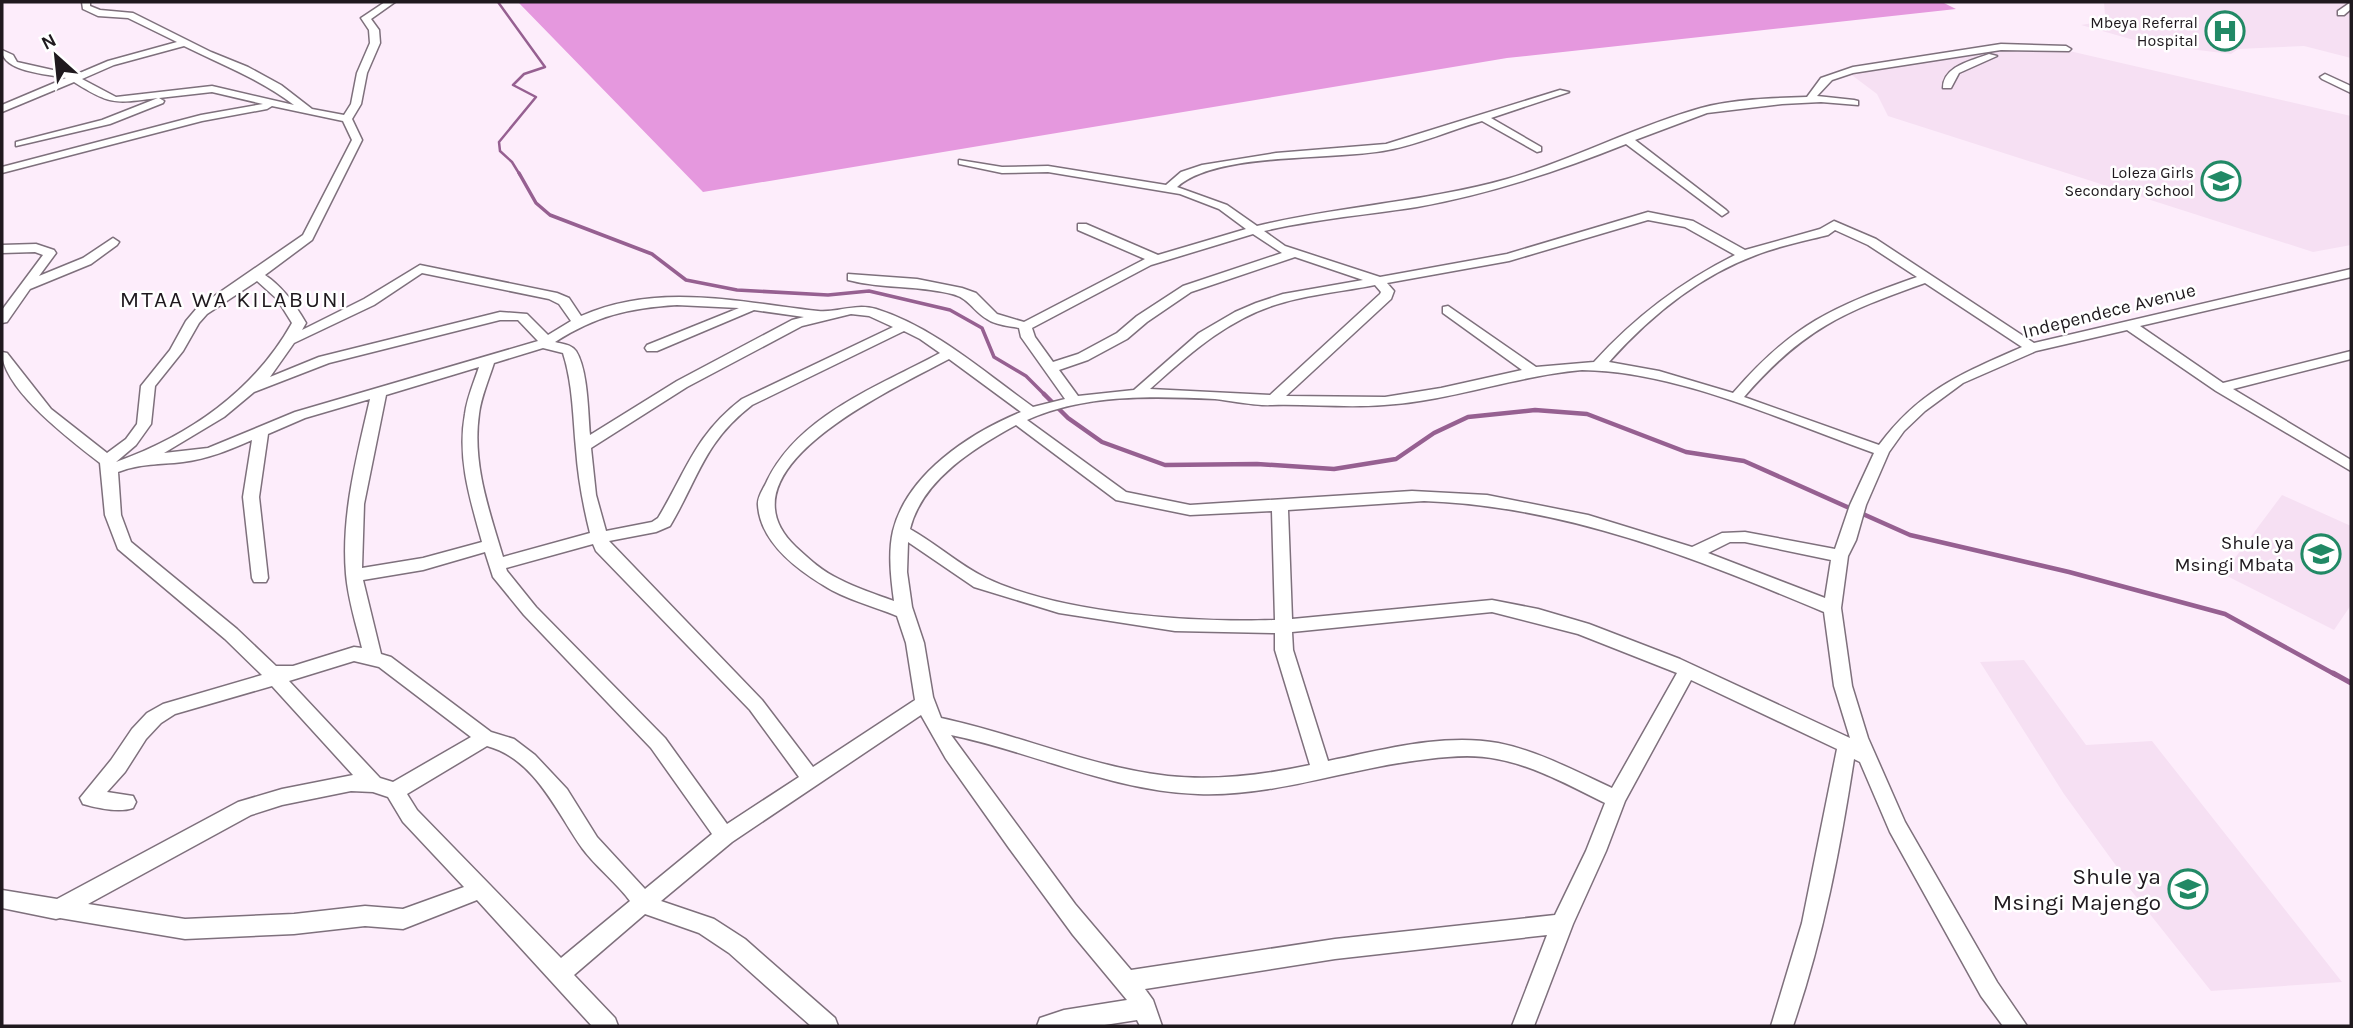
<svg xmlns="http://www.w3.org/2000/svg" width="2353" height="1028" font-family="Karla,sans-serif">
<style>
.built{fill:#f6e0f3}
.forest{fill:#e598de}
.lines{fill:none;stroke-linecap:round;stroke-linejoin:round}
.stream-far3{stroke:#966091;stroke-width:2.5}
.stream-far2{stroke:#966091;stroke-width:3.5}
.stream-far1{stroke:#966091;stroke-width:4.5}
.stream{stroke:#966091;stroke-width:5}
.minor-casing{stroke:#7e707c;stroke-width:3}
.minor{fill:#fff;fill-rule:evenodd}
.labels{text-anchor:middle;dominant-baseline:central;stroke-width:5;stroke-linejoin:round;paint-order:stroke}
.far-poi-label{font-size:16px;fill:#1f191e;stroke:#fff;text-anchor:end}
.street-label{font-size:19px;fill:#1f191e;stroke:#fff}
.poi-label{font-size:19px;fill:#1f191e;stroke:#fff;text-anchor:end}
.quarter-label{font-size:23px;letter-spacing:2px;fill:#1f191e;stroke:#fff}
.near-poi-label{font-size:23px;fill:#1f191e;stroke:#fff;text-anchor:end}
</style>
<rect width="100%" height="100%" fill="#fdedfb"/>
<g class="built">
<polygon points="2104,2 2351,2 2351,58 2304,46 2238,49 2231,54 2148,44 2081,25 2093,23 2105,15"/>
<polygon points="2039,44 2351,116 2351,245 2313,252 1888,116 1877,94 1849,73"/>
<polygon points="2282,495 2351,526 2351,605 2334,630 2223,574"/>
<polygon points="2024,660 2086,745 2152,741 2342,982 2211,991 2122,879 2117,867 2064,794 1980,662"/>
</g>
<polygon class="forest" points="518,2 1942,2 1956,9 1507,58 703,192"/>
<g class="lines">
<polyline class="stream-far3" points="498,2 545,67 524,74 513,85 536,97 499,142 500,151 512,162 520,175"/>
<polyline class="stream-far2" points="519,173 536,203 550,215 652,254 686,280 737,290 828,295 869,291 950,310 982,328 994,357 1026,376 1046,396"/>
<polyline class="stream-far1" points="1044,394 1068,418 1102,442 1165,465 1257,464 1334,469 1396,459 1434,433 1468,417 1535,410 1587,414 1686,452 1744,461 1910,535 2069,572 2225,614 2336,675"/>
<polyline class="stream" points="2333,673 2351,683"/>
<g class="minor-casing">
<g id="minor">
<path d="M82 2H90V6L100 10 133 13 211 52 248 67 281 85 312 109 344 115 351 104 357 73 370 43 369 30 361 18 385 2H395L371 19 379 30 380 43 367 73 361 104 352 119 362 140 312 240 265 275C283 287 295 304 306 323L302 330 364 299 420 265 557 293 569 298 581 316C657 282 739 302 818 311 837 313 855 303 876 309 934 327 984 372 1033 407L1065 399 1021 337 1019 328C1009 326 995 325 987 319 973 311 969 298 952 294 917 285 881 289 848 280V274L917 279 962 288 976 293 997 314 1024 322 1145 259 1078 230V224H1086L1158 255 1246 229 1219 209 1180 194 1048 172 1002 173 959 164V160L1002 167 1048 166 1166 185 1181 172 1202 165 1276 153 1386 144 1560 90 1569 92 1491 118 1541 147V151L1537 152 1482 121C1451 130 1420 144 1388 150 1334 161 1218 151 1177 187L1227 205 1257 226C1340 206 1425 202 1507 179 1573 160 1636 126 1701 108 1734 99 1773 98 1807 97L1821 78 1853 67 2001 44 2066 46 2071 49 2069 51 2001 50 1853 73 1832 80 1817 96 1854 100 1858 101V105L1821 102 1782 104 1707 113 1635 140 1726 210 1728 212 1722 216 1626 144C1559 171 1489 194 1417 207 1366 215 1315 219 1264 231L1285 246 1380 277 1507 254 1648 212 1693 221 1745 250 1820 229 1834 221 1876 239 2034 343 2351 269V277L2140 326 2223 383 2351 351V359L2233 389 2351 460V471L2216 391 2127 330 2036 351 1963 383 1925 411 1904 431 1889 452 1866 505 1856 540 1848 556 1841 608 1852 686 1868 738 1905 822 1997 982 2027 1026H2003L1981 996 1890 832 1860 762 1854 759C1840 850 1823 939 1793 1026H1771L1802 923 1837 749 1691 680 1625 801 1606 851 1573 924 1534 1026H1512L1547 935 1335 959 1145 989 1153 1000 1162 1026H1140L1137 1020 1098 1026H1037L1040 1018 1064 1010 1127 1000 1073 935 1009 848 946 759 921 715 732 842 661 901 714 919 745 939 835 1018 838 1026H811L729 953 699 933 645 914 574 975 615 1018 618 1026H592L477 900 403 929 365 926 294 934 185 939 60 918 56 919 2 908V890L57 899 238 802 282 789 353 775 272 686 175 714 161 723 146 739 125 772 107 792 133 796 136 802 133 808C119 813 97 808 83 804L80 798 111 760 132 729 147 713 163 704 262 675 225 639 118 549 105 515 100 463C72 441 2 389 2 352L7 353 51 409 107 453 126 439 137 424 141 386 170 350 186 321 197 308 303 235 352 140 343 121 272 106 267 109 202 121 2 173V167L201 115 263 104 212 92 159 98 164 101 163 103 110 124 16 146V142L102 120 158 98C115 103 112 106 74 82L2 112V105L66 78C48 74 2 72 2 50L13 55 17 62 75 75 108 61 177 42 128 18 98 16 83 9ZM184 46C222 65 260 79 294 105L212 86 116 97 82 79 114 65ZM1648 220 1685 227 1735 255C1681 282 1635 317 1594 362L1536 367 1448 306 1443 307V313L1522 370 1441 388 1385 397 1286 396 1391 299 1394 291 1387 283 1509 261ZM1835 230 1868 245 1917 277C1832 307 1793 324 1733 393L1659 371 1609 362C1649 317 1699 276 1756 255 1779 246 1804 241 1828 235ZM1253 234 1282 253 1183 286 1137 316 1117 333 1078 354 1053 362 1035 337 1032 328 1151 265ZM1295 257 1363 280 1283 294 1256 303 1235 312 1199 333 1134 390 1078 396 1059 370 1088 360 1127 339 1147 322 1191 292ZM422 273 549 299 559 304 571 321 548 335 527 314 500 312 319 357 270 377 294 343 374 305ZM257 281 277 299 292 323C254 391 189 436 116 462L136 445 151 424 155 386 183 351 199 323 207 314ZM1925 283 2022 347C1961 374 1920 390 1879 445L1744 397C1803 329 1843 312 1925 283ZM1375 285 1381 292 1380 294 1270 395 1150 389C1190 353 1231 316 1285 302 1314 294 1345 291 1375 285ZM677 305 739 308 647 345 645 348 647 351H657L754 310 804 317 792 320 677 381 590 435C588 413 588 370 576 351 571 344 562 344 555 342 596 316 628 308 677 305ZM851 314 869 316 893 327 742 399C695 435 687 470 658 518L652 522 606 531 596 495 591 448 687 387 802 326ZM500 320H518L538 341 295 412 208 448 164 453 224 417 254 392 329 363ZM904 331 920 339 940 353C879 386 799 415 767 481 764 488 757 497 758 505 760 541 795 568 823 585 844 599 873 606 897 616L906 643 915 700 813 767 762 700 609 541 656 532 670 526C699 477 704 442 752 405ZM543 348 563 353C573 384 573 418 576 449 578 477 583 505 590 533L503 557C489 510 472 464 479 414 481 397 489 379 494 363ZM949 359 1021 412C970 433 907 474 893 531 888 553 891 579 894 601 875 594 856 588 839 579 823 572 809 559 796 547 713 469 896 388 949 359ZM479 367C474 382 467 398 465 414 457 458 470 499 482 542L423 558 362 568 364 504 386 395ZM1582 370C1677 371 1784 421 1874 453L1850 505 1835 549 1745 532 1722 533 1692 547 1588 515 1487 495 1412 491 1190 505 1126 492 1027 420C1085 394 1153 396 1215 399 1232 401 1257 406 1272 405 1309 404 1347 408 1384 405 1451 401 1515 376 1582 370ZM370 399C357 456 341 515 346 574 348 599 356 624 362 648L354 647 293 666H276L237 629 131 542 121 515 118 472C143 463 158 465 183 462 208 459 229 450 252 440L243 497 252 578 254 582H266L268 578 259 497 268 434 305 418ZM1016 425 1116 500 1190 515 1272 511 1275 620C1193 623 1061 614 986 578 959 565 937 544 910 529 922 480 974 448 1016 425ZM1424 501C1566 506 1695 558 1824 612L1834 686 1850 738 1680 659 1589 624 1538 609 1492 600 1292 619 1288 510ZM908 542 974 587 1059 613 1175 631 1275 633V650L1310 765C1263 775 1216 781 1168 776 1090 767 1017 734 941 718L933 697 924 643 912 607 907 572ZM1730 542H1745L1831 560 1825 598 1708 553ZM593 544 596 551 750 710 799 777 727 824 665 738 536 607 507 571 506 568ZM485 552 493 577 524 615 651 748 712 834 645 889 597 837 567 789 535 755 514 739 491 732 391 657 381 654 363 580 423 570ZM1492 612 1578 634 1677 673 1612 788C1575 771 1538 751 1498 743 1443 733 1382 750 1328 761L1293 650 1292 632ZM354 661 379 667 471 737 393 782 380 778 289 681ZM951 735C1033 752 1112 791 1198 794 1276 797 1351 767 1428 759 1451 756 1475 754 1497 759 1535 766 1570 786 1605 803L1586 851 1555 915 1335 939 1131 970 1075 904ZM487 746C535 759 556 811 582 848 596 867 616 882 630 901L561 958 417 810 407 794ZM351 791 373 792 388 797 403 822 464 887 403 909 365 906 294 914 185 919 88 904 251 815 282 805Z"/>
<polygon points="2351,2 2351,9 2344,15 2338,15 2338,11"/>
<path d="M1989 54 1997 56 1959 73 1951 88H1943C1943 66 1971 61 1989 54Z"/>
<polygon points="2325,74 2351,86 2351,93 2322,79 2320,77"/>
<polygon points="113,238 119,242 117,245 91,264 30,289 7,322 2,323 2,310 43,255 35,252 2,253 2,245 36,244 54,250 56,253 39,276 83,258"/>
</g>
</g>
<use href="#minor" class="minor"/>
</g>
<defs>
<g id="hospital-ring" transform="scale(2.0125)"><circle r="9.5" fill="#fff" stroke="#218965" stroke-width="1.5"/><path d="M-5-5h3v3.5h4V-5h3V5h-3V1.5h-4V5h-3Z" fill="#218965"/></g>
<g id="school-ring" transform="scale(2.0125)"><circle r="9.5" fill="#fff" stroke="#218965" stroke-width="1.5"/><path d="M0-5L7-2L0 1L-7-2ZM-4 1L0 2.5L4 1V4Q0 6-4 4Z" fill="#218965"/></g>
</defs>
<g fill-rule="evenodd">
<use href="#hospital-ring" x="2225" y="31"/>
<use href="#school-ring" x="2221" y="181"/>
<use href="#school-ring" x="2321" y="554"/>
<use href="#school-ring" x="2188" y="889"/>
</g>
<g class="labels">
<g class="far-poi-label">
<text x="2198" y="22">Mbeya Referral<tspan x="2198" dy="18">Hospital</tspan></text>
<text x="2194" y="172">Loleza Girls<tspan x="2194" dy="18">Secondary School</tspan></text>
</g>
<g class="street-label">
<text transform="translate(2109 311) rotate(-14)">Independece Avenue</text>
</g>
<g class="poi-label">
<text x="2294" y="543">Shule ya<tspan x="2294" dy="22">Msingi Mbata</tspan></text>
</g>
<g class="quarter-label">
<text x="234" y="299">MTAA WA KILABUNI</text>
</g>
<g class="near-poi-label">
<text x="2161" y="876">Shule ya<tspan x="2161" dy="26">Msingi Majengo</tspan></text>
</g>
</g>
<rect width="2353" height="1028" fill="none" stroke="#1f191e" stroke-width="7"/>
<g transform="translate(56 56) rotate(333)" stroke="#ffffff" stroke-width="5" paint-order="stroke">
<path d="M0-5L12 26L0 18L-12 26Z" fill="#1f191e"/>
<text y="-10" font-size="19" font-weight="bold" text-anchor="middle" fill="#1f191e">N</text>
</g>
</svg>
